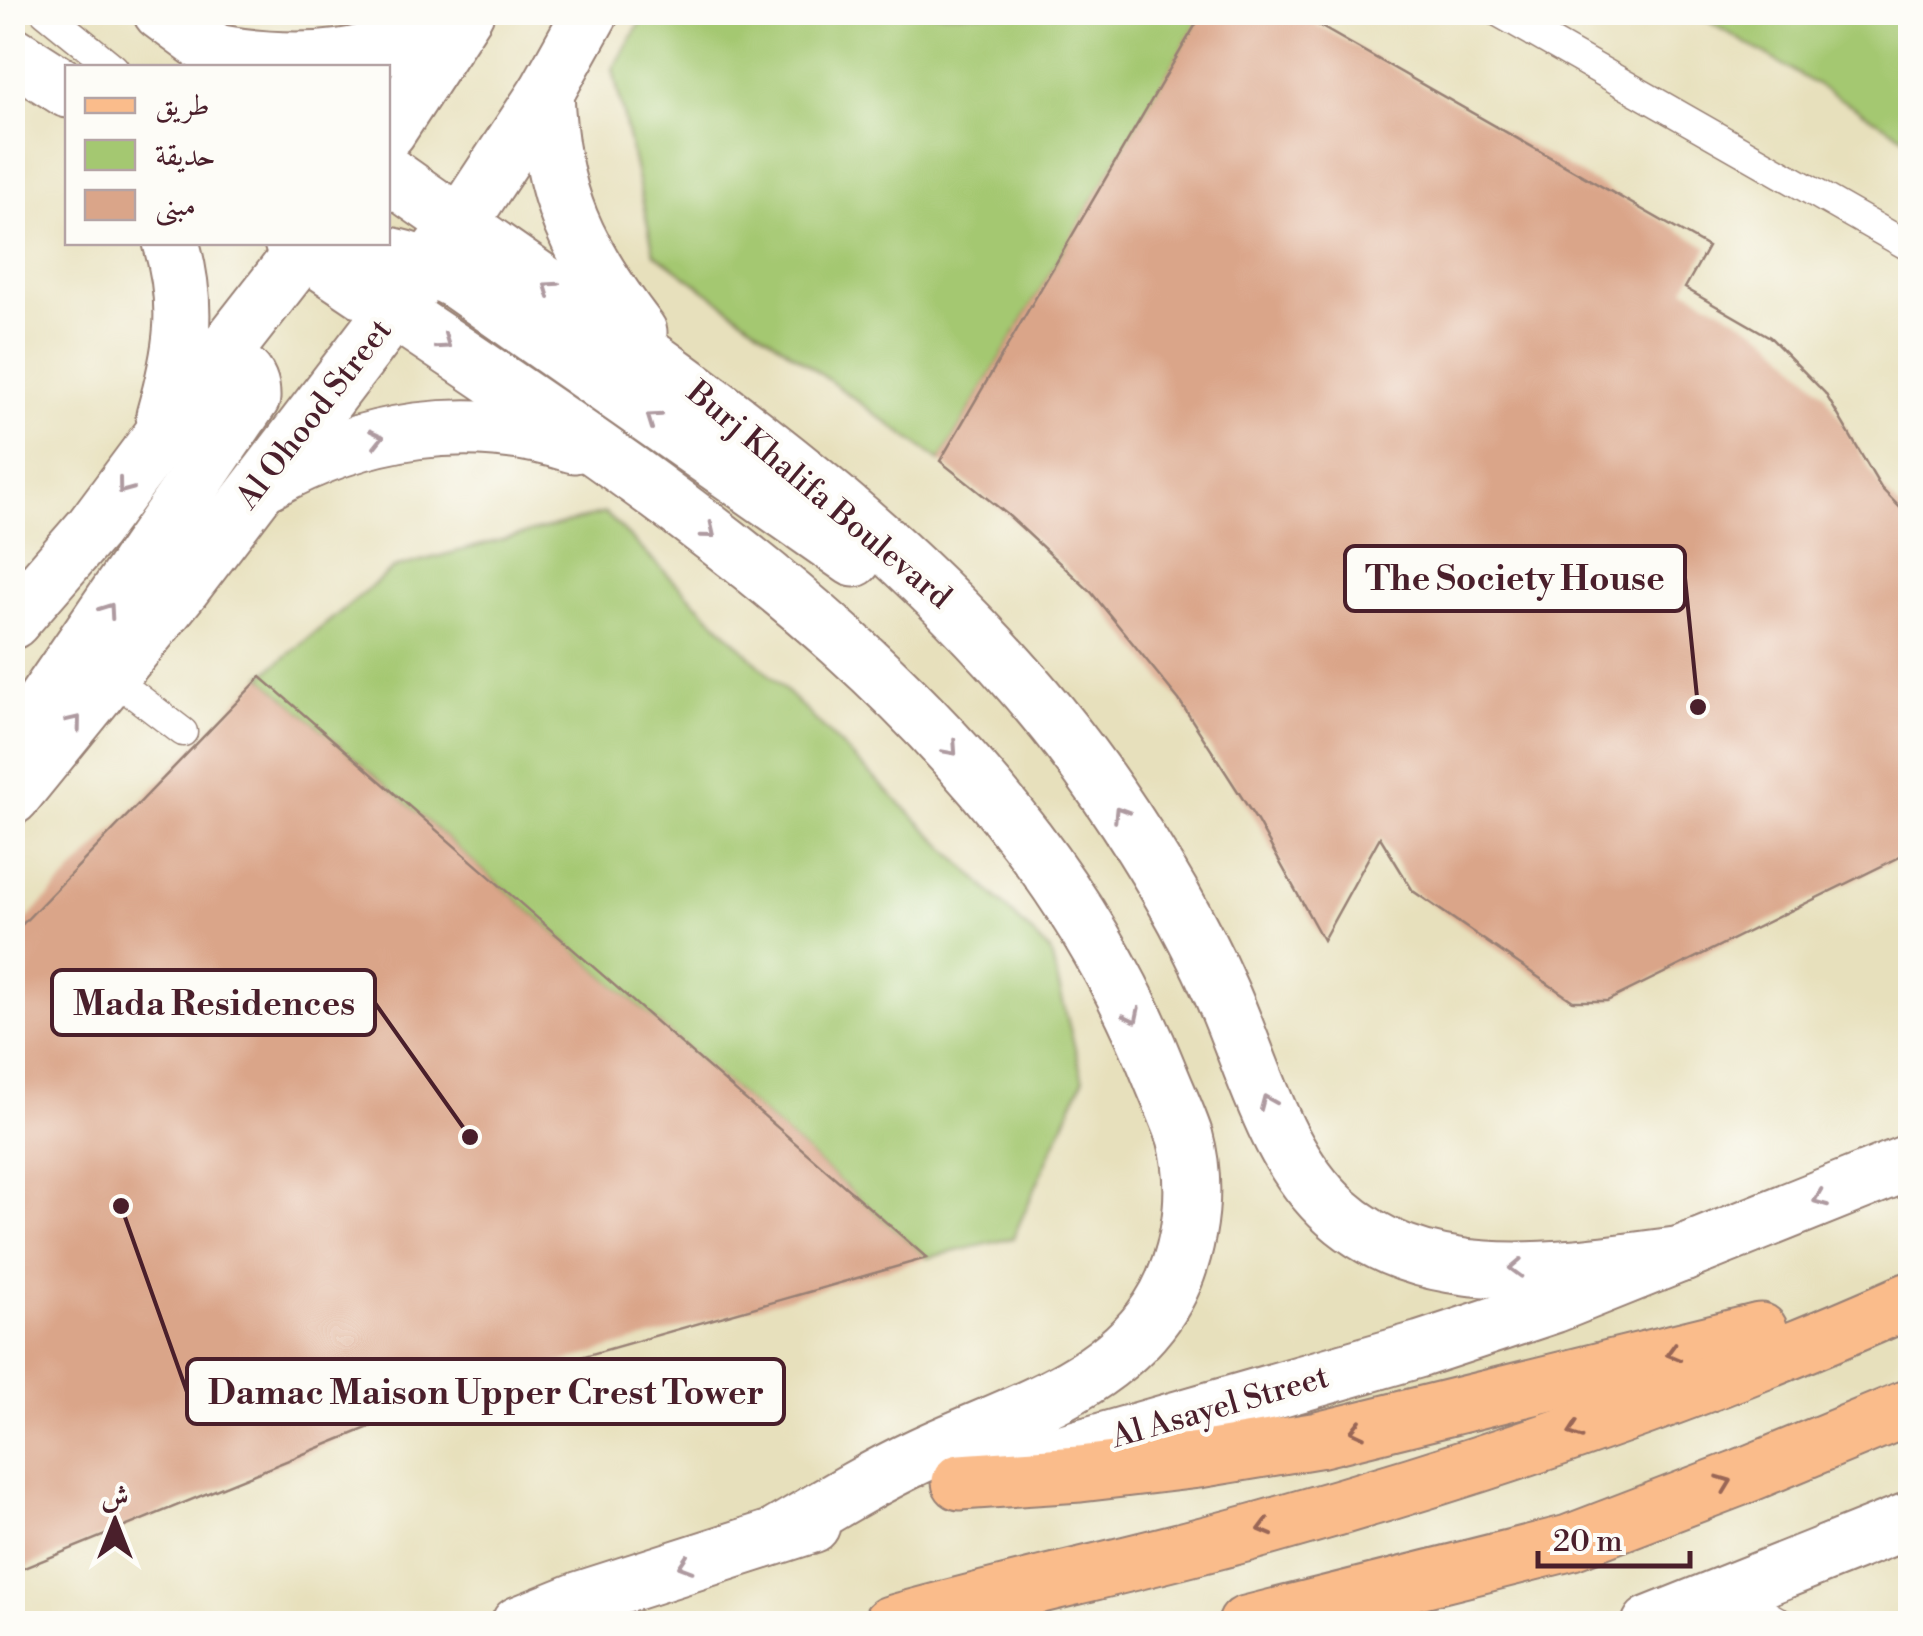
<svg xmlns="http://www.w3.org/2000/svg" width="1923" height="1636" font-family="'Libre Bodoni',Amiri,serif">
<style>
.green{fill:#a4c871;stroke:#77744e;stroke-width:2.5}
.building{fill:#daa589}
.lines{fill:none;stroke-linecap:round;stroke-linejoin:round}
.service-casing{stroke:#988074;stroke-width:31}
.tertiary-casing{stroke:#988074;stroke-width:59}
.primary-casing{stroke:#988074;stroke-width:59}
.service{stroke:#fff;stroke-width:28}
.tertiary{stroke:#fff;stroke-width:55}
.primary{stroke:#fabc8b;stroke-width:55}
.oneway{stroke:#ae9aa0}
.oneway2{stroke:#996656}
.labels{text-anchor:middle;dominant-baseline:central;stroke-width:9;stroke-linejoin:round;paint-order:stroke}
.street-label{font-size:32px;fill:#4a1f2b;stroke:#fdfcf7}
.leader{fill:none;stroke:#4a1f2b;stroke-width:4}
.callout-dot{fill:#4a1f2b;stroke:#fdfcf7;stroke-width:4}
.callout{fill:#fdfcf7;stroke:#4a1f2b;stroke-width:4}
.callout-label{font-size:35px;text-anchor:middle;font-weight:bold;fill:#4a1f2b}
</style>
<rect width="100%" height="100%" fill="#fdfcf7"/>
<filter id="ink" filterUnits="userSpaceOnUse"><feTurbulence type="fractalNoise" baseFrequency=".01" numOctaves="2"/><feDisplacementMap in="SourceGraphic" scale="20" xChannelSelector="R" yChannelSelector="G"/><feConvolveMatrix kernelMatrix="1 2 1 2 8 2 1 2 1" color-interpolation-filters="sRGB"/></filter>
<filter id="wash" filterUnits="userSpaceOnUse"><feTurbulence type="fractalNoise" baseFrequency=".0048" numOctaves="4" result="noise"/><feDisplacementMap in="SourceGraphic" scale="40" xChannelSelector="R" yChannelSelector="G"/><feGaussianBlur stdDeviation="2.25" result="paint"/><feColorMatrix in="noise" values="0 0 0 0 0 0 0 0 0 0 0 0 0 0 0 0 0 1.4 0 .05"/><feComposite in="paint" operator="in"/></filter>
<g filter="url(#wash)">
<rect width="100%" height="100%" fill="#e7e0bc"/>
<g class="green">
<polygon points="646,13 1203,13 940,461 654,253 613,69"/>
<polygon points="1695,13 1910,13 1910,140"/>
<polygon points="605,513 1050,951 1083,1080 1013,1238 927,1258 261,677 394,568"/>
</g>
<g id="blocks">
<g class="building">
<polygon points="1203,12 1295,12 1708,247 1685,288 1770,337 1825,393 1881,488 1910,518 1910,852 1607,1001 1573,1001 1413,891 1380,837 1323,940 1257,821 1179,700 1091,592 1008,515 940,461"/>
<polygon points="261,677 927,1258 448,1395 12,1573 12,935"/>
</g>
</g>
</g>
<g filter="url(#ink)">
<use href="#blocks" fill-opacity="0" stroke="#988074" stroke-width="2.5"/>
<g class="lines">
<g class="service-casing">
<g id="service">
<polyline points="45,12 114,68"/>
<polyline points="1498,12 1910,247"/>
<polyline points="111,677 183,732"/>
<polyline points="1730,1594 1783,1624"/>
</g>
</g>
<g class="tertiary-casing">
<g id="tertiary">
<polyline points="161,12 237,68"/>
<path d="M215 52C300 68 382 63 455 12"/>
<polyline points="12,54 68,90"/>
<path d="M546 93C550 196 577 251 639 332"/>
<polyline points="388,131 466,12"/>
<path d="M388 174C646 358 926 528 1108 794 1150 855 1190 922 1220 990 1253 1063 1274 1157 1336 1212 1429 1296 1570 1268 1683 1254"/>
<path d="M292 242C618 464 1009 691 1160 1075 1168 1095 1178 1116 1185 1137 1201 1196 1188 1273 1150 1321 1094 1393 1001 1417 921 1455 872 1478 825 1507 778 1535"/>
<path d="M305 251C362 245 408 254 458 282L854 559"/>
<path d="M164 416C182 352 190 307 171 242"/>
<path d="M267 482C361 429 470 411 574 445"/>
<polyline points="12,621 92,529 211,369 310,242"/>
<path d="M17 741 252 398C253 372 235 361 211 369"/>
<polyline points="12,797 182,588 459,225 546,93 591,12"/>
<polyline points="1015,1466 1421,1349 1554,1305 1910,1162"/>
<polyline points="519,1624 581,1599 812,1525"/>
<polyline points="1650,1624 1910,1520"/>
</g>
</g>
<g class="primary-casing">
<g id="primary">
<polyline points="960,1482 1080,1474 1199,1460 1318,1440 1760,1331"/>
<path d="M890 1624C1016 1588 1144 1563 1270 1527 1488 1466 1704 1392 1910 1300"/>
<polyline points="1246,1624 1569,1543 1741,1477 1910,1407"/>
</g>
</g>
<use href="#service" class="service"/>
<use href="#tertiary" class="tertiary"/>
<use href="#primary" class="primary"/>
</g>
<defs><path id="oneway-chevron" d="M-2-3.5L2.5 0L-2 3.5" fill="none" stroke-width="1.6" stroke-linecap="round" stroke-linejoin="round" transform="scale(2.5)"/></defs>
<g class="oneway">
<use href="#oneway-chevron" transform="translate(550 288) rotate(-145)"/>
<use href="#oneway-chevron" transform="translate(444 343) rotate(35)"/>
<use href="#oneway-chevron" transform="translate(653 419) rotate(-145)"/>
<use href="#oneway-chevron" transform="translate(377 438) rotate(-13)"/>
<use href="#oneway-chevron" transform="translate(124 487) rotate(127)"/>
<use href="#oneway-chevron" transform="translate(709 532) rotate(39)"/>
<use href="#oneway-chevron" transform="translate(108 610) rotate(-55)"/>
<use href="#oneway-chevron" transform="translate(75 722) rotate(-51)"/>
<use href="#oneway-chevron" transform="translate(951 749) rotate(48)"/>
<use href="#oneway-chevron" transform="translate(1120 813) rotate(-122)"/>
<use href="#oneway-chevron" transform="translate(1133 1016) rotate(64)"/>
<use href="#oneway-chevron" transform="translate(1267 1102) rotate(-113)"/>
<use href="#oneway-chevron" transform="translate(1820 1199) rotate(158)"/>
<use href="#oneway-chevron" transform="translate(1516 1268) rotate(178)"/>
<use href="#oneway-chevron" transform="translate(685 1565) rotate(162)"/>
</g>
<g class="oneway2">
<use href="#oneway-chevron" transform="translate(1673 1353) rotate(164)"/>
<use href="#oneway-chevron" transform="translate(1357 1430) rotate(167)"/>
<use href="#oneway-chevron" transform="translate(1575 1431) rotate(161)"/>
<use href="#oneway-chevron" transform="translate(1725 1483) rotate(-21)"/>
<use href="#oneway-chevron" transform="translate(1265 1528) rotate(165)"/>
</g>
</g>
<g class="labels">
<g class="street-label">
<text transform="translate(314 414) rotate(-52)">Al Ohood Street</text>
<text transform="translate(819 495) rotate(40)">Burj Khalifa Boulevard</text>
<text transform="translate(1220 1407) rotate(-16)">Al Asayel Street</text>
</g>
</g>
<path class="leader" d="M1698 707L1685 578M470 1137L375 1003M121 1206L187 1392"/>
<g class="callout-dot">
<circle cx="1698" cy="707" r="10"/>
<circle cx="470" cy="1137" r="10"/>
<circle cx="121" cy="1206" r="10"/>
</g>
<g class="callout">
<rect x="1345" y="546" width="340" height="65" rx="10"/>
<rect x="52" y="970" width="323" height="65" rx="10"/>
<rect x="187" y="1359" width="597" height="65" rx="10"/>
</g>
<g class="callout-label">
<text x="1515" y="590">The Society House</text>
<text x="214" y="1015">Mada Residences</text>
<text x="486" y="1404">Damac Maison Upper Crest Tower</text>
</g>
<rect width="1923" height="1636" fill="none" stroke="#fdfcf7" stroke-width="50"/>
<rect x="65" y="65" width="325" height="180" fill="#fdfcf7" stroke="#b5a4a5" stroke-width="2.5"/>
<rect x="85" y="98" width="50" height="15" fill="#fabc8b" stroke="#b5a4a5" stroke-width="2.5"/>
<text x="155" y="115" font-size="30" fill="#4a1f2b">طريق</text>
<rect x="85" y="140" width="50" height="30" fill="#a4c871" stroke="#b5a4a5" stroke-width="2.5"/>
<text x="155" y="165" font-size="30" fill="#4a1f2b">حديقة</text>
<rect x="85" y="190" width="50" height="30" fill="#daa589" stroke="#b5a4a5" stroke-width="2.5"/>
<text x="155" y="215" font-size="30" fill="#4a1f2b">مبنى</text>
<g transform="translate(115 1521)" stroke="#fdfcf7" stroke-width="8" paint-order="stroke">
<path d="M0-8L18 38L0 25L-18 38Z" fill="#4a1f2b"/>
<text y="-15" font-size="28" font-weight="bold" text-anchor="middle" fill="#4a1f2b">ش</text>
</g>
<path d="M1538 1551v15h152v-15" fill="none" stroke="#4a1f2b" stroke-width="5"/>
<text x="1553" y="1551" font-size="30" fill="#4a1f2b" stroke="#fdfcf7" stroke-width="8" paint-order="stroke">20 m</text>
</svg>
